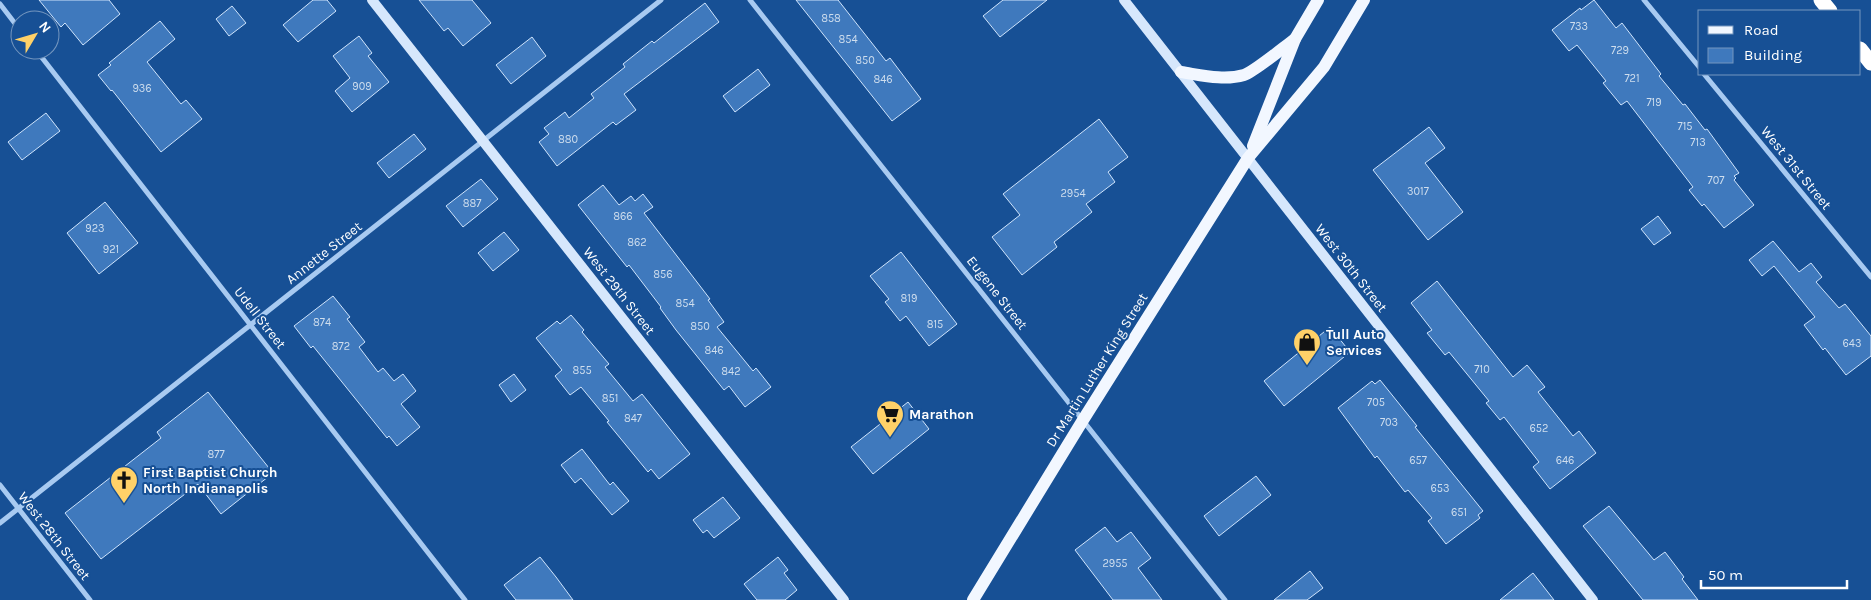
<svg xmlns="http://www.w3.org/2000/svg" width="1871" height="600" font-family="Karla,sans-serif">
<style>
.building{fill:#3f79bd;stroke:#cfe4fc}
.lines{fill:none;stroke-linecap:round;stroke-linejoin:round}
.street{stroke:#a8caf1;stroke-width:5}
.secondary{stroke:#d6e7fc;stroke-width:10}
.primary{stroke:#f2f7ff;stroke-width:12}
.highway{stroke:#fff;stroke-width:15}
.labels{text-anchor:middle;dominant-baseline:central;stroke-width:4;stroke-linejoin:round;paint-order:stroke}
.number-label{font-size:11px;fill:#cfdeee}
.street-label{font-size:14px;fill:#fff;stroke:#175095}
.poi-label{font-size:14px;font-weight:bold;fill:#fff;stroke:#175095;text-anchor:start}
</style>
<rect width="100%" height="100%" fill="#175095"/>
<g class="building">
<polygon points="39,0 109,0 120,14 83,45 65,23 61,27"/>
<polygon points="313,0 327,0 336,11 298,42 283,25"/>
<polygon points="419,0 472,0 491,23 463,46 448,28 444,31"/>
<polygon points="796,0 838,0 886,61 890,58 921,99 892,121"/>
<polygon points="1003,0 1047,0 1000,37 983,16"/>
<polygon points="1594,0 1616,28 1622,23 1661,74 1659,76 1683,105 1685,104 1705,130 1707,129 1739,173 1734,176 1736,178 1734,180 1754,205 1724,228 1704,204 1702,206 1689,190 1693,187 1627,101 1621,105 1603,83 1606,81 1577,45 1569,51 1552,30 1580,8 1581,10"/>
<polygon points="705,3 719,22 624,94 636,110 616,125 613,122 557,166 539,142 549,134 544,128 565,112 569,118 594,98 591,94 625,67 623,64 652,41 654,43"/>
<polygon points="232,6 246,23 229,36 216,19"/>
<polygon points="160,21 175,39 147,62 181,104 186,100 202,119 161,152 112,90 111,91 98,75 111,65 109,63"/>
<polygon points="359,36 372,53 368,56 389,82 352,112 335,91 350,78 333,56"/>
<polygon points="532,37 546,56 511,84 496,65"/>
<polygon points="758,69 770,85 735,112 723,96"/>
<polygon points="46,113 60,131 22,160 8,142"/>
<polygon points="1099,119 1128,157 1108,172 1115,182 1086,204 1092,212 1054,242 1057,247 1022,275 992,237 1020,215 1003,194"/>
<polygon points="1429,127 1445,148 1425,163 1463,212 1428,240 1373,170"/>
<polygon points="414,134 426,149 389,178 377,163"/>
<polygon points="481,179 498,199 463,227 446,206"/>
<polygon points="603,185 619,205 631,196 635,201 643,194 653,207 644,213 710,299 708,300 724,322 717,327 753,371 756,368 771,387 745,407 729,386 724,390 676,330 660,308 661,307 629,265 627,267 578,205"/>
<polygon points="105,202 138,243 99,274 67,233"/>
<polygon points="1658,216 1671,233 1654,245 1641,229"/>
<polygon points="504,232 519,250 493,271 478,253"/>
<polygon points="1773,241 1799,272 1811,263 1822,277 1816,282 1839,308 1845,304 1871,336 1871,356 1846,375 1825,348 1823,350 1804,325 1815,317 1774,266 1762,276 1749,260"/>
<polygon points="901,252 957,324 929,346 906,316 900,321 885,302 889,299 870,276"/>
<polygon points="1437,281 1513,377 1527,365 1545,387 1538,392 1573,436 1579,431 1596,453 1550,489 1533,467 1539,462 1504,417 1500,420 1486,403 1489,401 1449,352 1445,355 1427,333 1432,330 1411,303"/>
<polygon points="333,296 350,317 347,319 365,342 359,347 378,372 383,368 394,381 403,374 416,391 401,404 420,427 397,446 389,436 387,438 313,346 311,348 294,326"/>
<polygon points="571,315 584,330 582,332 609,364 605,367 633,401 642,394 690,454 659,479 651,469 648,472 607,422 609,421 581,387 570,395 555,376 562,370 536,338 557,321 560,324"/>
<polygon points="1330,327 1350,352 1284,406 1264,381"/>
<polygon points="514,374 526,390 511,402 499,385"/>
<polygon points="1380,380 1417,426 1415,427 1483,511 1478,515 1480,518 1446,544 1428,521 1432,518 1408,490 1405,492 1377,456 1375,458 1338,408 1372,381 1375,384"/>
<polygon points="208,392 273,473 221,514 198,484 101,559 65,513 161,438 157,432"/>
<polygon points="908,402 929,429 873,474 851,447"/>
<polygon points="582,449 610,485 613,482 629,501 612,515 581,478 575,483 561,465"/>
<polygon points="1256,476 1271,495 1219,536 1204,516"/>
<polygon points="723,497 740,518 714,538 707,530 703,533 693,520"/>
<polygon points="1609,506 1654,560 1665,552 1684,577 1682,579 1698,600 1643,600 1583,526"/>
<polygon points="1105,527 1117,542 1131,532 1151,558 1138,568 1162,600 1113,600 1075,550"/>
<polygon points="540,557 556,577 573,600 516,600 504,585"/>
<polygon points="778,557 788,570 784,573 797,590 785,600 757,600 744,584"/>
<polygon points="1310,571 1323,588 1307,600 1274,600"/>
<polygon points="1533,573 1554,600 1500,600"/>
</g>
<g class="lines">
<g class="street">
<polyline points="750,0 1225,600"/>
<polyline points="1644,0 1700,68"/>
<polyline points="0,4 20,30"/>
<polyline points="36,50 465,600"/>
<polyline points="1704,74 1871,277"/>
<polyline points="0,485 90,600"/>
<polyline points="0,523 661,0"/>
</g>
<g class="secondary">
<polyline points="372,0 844,600"/>
<polyline points="1124,0 1593,600"/>
</g>
<g class="primary">
<path d="M1181 72C1201 75 1224 81 1244 75 1254 72 1284 47 1295 39"/>
<polyline points="1253,146 1295,39 1318,0"/>
<polyline points="973,600 1083,420 1248,158 1324,67 1364,0"/>
</g>
<g class="highway">
<polyline points="1821,0 1830,11"/>
<polyline points="1860,49 1871,63"/>
</g>
</g>
<defs>
<g id="shop-pin" transform="scale(1.4375)"><path d="M0 17L-7.5 6A9.5 9.5 0 1 1 7.5 6Z" fill="#ffd168" stroke="#175095"/><path d="M-5-2.5h2.3a2.7 3.5 0 0 1 5.4 0H5L5.5 6h-11ZM-1.5-2.5h3a1.5 2.3 0 0 0-3 0Z" fill="#111"/></g>
<g id="supermarket-pin" transform="scale(1.4375)"><path d="M0 17L-7.5 6A9.5 9.5 0 1 1 7.5 6Z" fill="#ffd168" stroke="#175095"/><path d="M-6-5.5h2.5l.6 2H6L4.5 2H-2.5L-4.4-4H-6ZM-1.5 3.2a1.3 1.3 0 1 0 .1 0ZM3 3.2a1.3 1.3 0 1 0 .1 0Z" fill="#111"/></g>
<g id="church-pin" transform="scale(1.4375)"><path d="M0 17L-7.5 6A9.5 9.5 0 1 1 7.5 6Z" fill="#ffd168" stroke="#175095"/><path d="M-1.2-6h2.4v3.5h3.3v2.4h-3.3V6h-2.4V-.1h-3.3v-2.4h3.3Z" fill="#111"/></g>
</defs>
<g fill-rule="evenodd">
<use href="#shop-pin" x="1307" y="342"/>
<use href="#supermarket-pin" x="890" y="414"/>
<use href="#church-pin" x="124" y="480"/>
</g>
<g class="labels">
<g class="number-label">
<text x="831" y="18">858</text>
<text x="1579" y="26">733</text>
<text x="848" y="39">854</text>
<text x="1620" y="50">729</text>
<text x="865" y="60">850</text>
<text x="1632" y="78">721</text>
<text x="883" y="79">846</text>
<text x="362" y="86">909</text>
<text x="142" y="88">936</text>
<text x="1654" y="102">719</text>
<text x="1685" y="126">715</text>
<text x="568" y="139">880</text>
<text x="1698" y="142">713</text>
<text x="1716" y="180">707</text>
<text x="1418" y="191">3017</text>
<text x="1073" y="193">2954</text>
<text x="472" y="203">887</text>
<text x="623" y="216">866</text>
<text x="95" y="228">923</text>
<text x="637" y="242">862</text>
<text x="111" y="249">921</text>
<text x="663" y="274">856</text>
<text x="909" y="298">819</text>
<text x="685" y="303">854</text>
<text x="322" y="322">874</text>
<text x="935" y="324">815</text>
<text x="700" y="326">850</text>
<text x="1852" y="343">643</text>
<text x="341" y="346">872</text>
<text x="714" y="350">846</text>
<text x="1482" y="369">710</text>
<text x="582" y="370">855</text>
<text x="731" y="371">842</text>
<text x="610" y="398">851</text>
<text x="1376" y="402">705</text>
<text x="633" y="418">847</text>
<text x="1389" y="422">703</text>
<text x="1539" y="428">652</text>
<text x="216" y="454">877</text>
<text x="1418" y="460">657</text>
<text x="1565" y="460">646</text>
<text x="1440" y="488">653</text>
<text x="1459" y="512">651</text>
<text x="1115" y="563">2955</text>
</g>
<g class="street-label">
<text transform="translate(1796 168) rotate(51)">West 31st Street</text>
<text transform="translate(324 253) rotate(-38)">Annette Street</text>
<text transform="translate(1351 268) rotate(52)">West 30th Street</text>
<text transform="translate(619 291) rotate(52)">West 29th Street</text>
<text transform="translate(997 293) rotate(52)">Eugene Street</text>
<text transform="translate(260 318) rotate(52)">Udell Street</text>
<text transform="translate(1097 370) rotate(-58)">Dr Martin Luther King Street</text>
<text transform="translate(54 536) rotate(52)">West 28th Street</text>
</g>
<g class="poi-label">
<text x="1326" y="334">Tull Auto<tspan x="1326" dy="16">Services</tspan></text>
<text x="909" y="414">Marathon</text>
<text x="143" y="472">First Baptist Church<tspan x="143" dy="16">North Indianapolis</tspan></text>
</g>
</g>
<rect x="1698" y="10" width="162" height="65" fill="#175095" stroke="#7496bf"/>
<rect x="1708" y="26" width="25" height="8" fill="#f2f7ff" stroke="#7496bf"/>
<text x="1744" y="35" font-size="15" fill="#ffffff">Road</text>
<rect x="1708" y="48" width="25" height="15" fill="#3f79bd" stroke="#7496bf"/>
<text x="1744" y="60" font-size="15" fill="#ffffff">Building</text>
<g transform="translate(35 35) rotate(52)"><circle r="24" fill="#175095" stroke="#7496bf"/>
<path d="M0-4L9 19L0 12L-9 19Z" fill="#ffd168"/>
<text y="-8" font-size="14" font-weight="bold" text-anchor="middle" fill="#ffffff">N</text>
</g>
<path d="M1701 580v8h146v-8" fill="none" stroke="#ffffff" stroke-width="2.5"/>
<text x="1708" y="580" font-size="15" fill="#ffffff" stroke="#175095" stroke-width="4" paint-order="stroke">50 m</text>
</svg>
